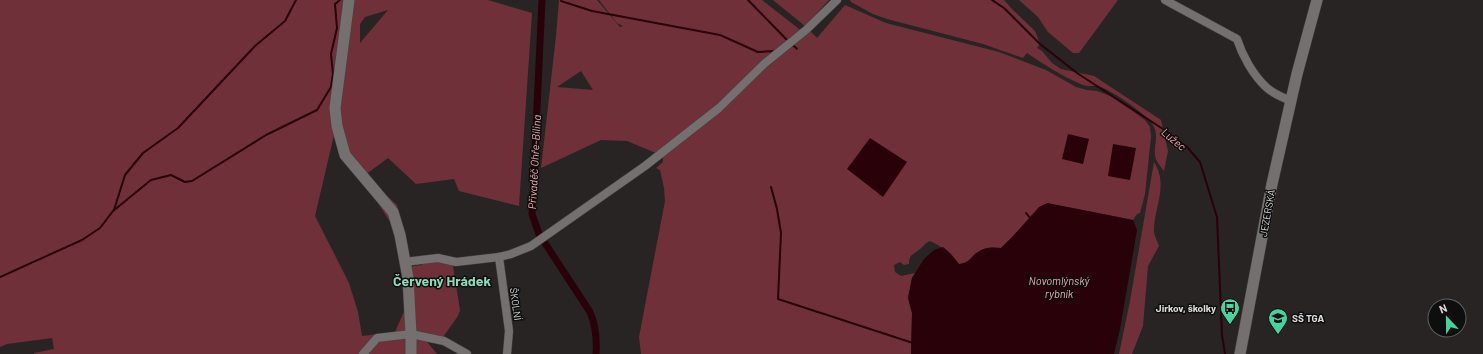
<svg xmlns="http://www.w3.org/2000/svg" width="1483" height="354" font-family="Barlow,sans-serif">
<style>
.green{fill:#703039;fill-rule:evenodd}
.water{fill:#290108}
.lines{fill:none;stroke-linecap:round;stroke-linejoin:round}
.stream{stroke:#290108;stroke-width:2}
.canal{stroke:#290108;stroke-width:7}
.street-casing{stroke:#464242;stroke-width:9}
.secondary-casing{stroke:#464242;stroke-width:12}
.street{stroke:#747070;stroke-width:8}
.secondary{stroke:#747070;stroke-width:11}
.labels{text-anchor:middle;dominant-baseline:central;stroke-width:3;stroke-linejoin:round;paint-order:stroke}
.street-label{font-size:10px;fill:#dcdada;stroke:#0f0e0e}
.poi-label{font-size:10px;font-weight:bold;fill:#dcdada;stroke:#0f0e0e;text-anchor:end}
.water-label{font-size:11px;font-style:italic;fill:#f2a9ae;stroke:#0f0e0e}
.district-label{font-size:14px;font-weight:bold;fill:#88ddb7;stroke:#0f0e0e}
</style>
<rect width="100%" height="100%" fill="#282424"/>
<g class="green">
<path d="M0 0H488L532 13 519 206 459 191 454 179 416 184 388 158 365 175 397 205 411 268 413 266 422 265 423 263C432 262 445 259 453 266L460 310 458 316 443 337 419 332 437 354H34V353L54 349 52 338 7 344 0 347ZM388 10 360 43V24L365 17ZM334 135 396 231 406 307 395 332 362 336 358 312 349 283 315 216Z"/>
<path d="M559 0H597L620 27 623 26 617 23 599 0H762L799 29 809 30 817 38 845 5 886 23 999 52 1046 70 1076 87 1087 90 1097 91 1110 96 1131 110 1145 120 1150 127 1151 137 1145 194 1140 213 1137 214 1133 220 1047 203 1001 248C992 247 985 247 978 252 969 258 971 262 959 265 951 253 943 247 930 241 925 243 924 246 920 249 913 255 909 254 909 264L904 265 900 262 894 265 895 272 901 276 915 273 912 278 908 298 912 313 911 354H641L639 337 665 201 664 188 660 170 656 168 663 162V156L627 141 601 140 541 168 556 36ZM581 71 593 90 557 87Z"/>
<polygon points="773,0 829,0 805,26"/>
<path d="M850 0H1004L1012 9 1035 31 1040 44 1037 48 1042 51 1052 63 1061 69 1094 76 1161 120 1168 151 1164 171C1161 167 1155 160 1155 155 1154 145 1159 135 1153 125 1146 114 1114 92 1101 87 1096 85 1089 87 1083 85 1063 77 1045 65 1027 53L1023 58 983 44 887 19 873 14 851 2Z"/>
<polygon points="1019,0 1118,0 1079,53 1073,53 1048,32 1038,17"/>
<path d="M1154 162C1169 186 1154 206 1154 231 1154 236 1158 242 1159 246L1148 266 1143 326 1132 354H1119L1130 301Z"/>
</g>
<g class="water">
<polygon points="1068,134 1089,139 1083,164 1062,159"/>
<polygon points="870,138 907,162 883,197 847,169"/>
<polygon points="1113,144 1136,148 1130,180 1108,176"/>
<path d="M1047 203 1133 220 1137 230 1120 329 1114 354H911L912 313 908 298 912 278 924 259 934 250 943 247 951 254 959 264C971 262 969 258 978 252 985 247 992 247 1001 248L1013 236 1039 207Z"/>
</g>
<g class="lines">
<g class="stream">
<polyline points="748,0 789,42"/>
<polyline points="992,0 1004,8 1040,44 1077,73 1166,131 1187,147 1200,162 1217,217 1222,335 1225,354"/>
<polyline points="561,1 592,11 720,35 758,52 775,51"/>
<polyline points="792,46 793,45 797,49"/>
<polyline points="771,187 777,209 781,233 778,299 913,343"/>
<polyline points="114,210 125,175 143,153 178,128 255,46 285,21 296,0"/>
<polyline points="1026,213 1030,218"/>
<polyline points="0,277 82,240 100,228 113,211 151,180 171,175 185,182 192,181 266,135 317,110 331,87 333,74 331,54 337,28 335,4 340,0"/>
</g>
<path class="canal" d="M542 0 532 214 539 234 590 312C596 326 597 339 596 354"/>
<g class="street-casing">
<g id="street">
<path d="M1165 0 1237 39C1242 55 1253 75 1266 87 1273 94 1282 97 1291 101"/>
<polyline points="499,257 509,331 507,354"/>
<polyline points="404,262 438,258 456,262 499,257 511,254 531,246 645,166 719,108 764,64 806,30 837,0"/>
<polyline points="363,354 377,338 411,334 444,341 467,354"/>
</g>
</g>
<g class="secondary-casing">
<g id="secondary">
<polyline points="349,0 335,108 337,126 345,155 393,212 400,235 408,278 411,334 411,354"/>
<polyline points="1240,354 1272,184 1297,74 1317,0"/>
</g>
</g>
<use href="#street" class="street"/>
<use href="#secondary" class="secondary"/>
</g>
<defs>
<g id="bus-pin" transform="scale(1)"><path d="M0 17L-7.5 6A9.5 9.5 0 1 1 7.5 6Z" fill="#46d49e" stroke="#0f0e0e"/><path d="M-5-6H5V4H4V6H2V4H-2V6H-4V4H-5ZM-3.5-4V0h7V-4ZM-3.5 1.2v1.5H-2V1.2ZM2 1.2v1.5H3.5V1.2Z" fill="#111"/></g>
<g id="school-pin" transform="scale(1)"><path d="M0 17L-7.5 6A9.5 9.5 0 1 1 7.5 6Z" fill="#46d49e" stroke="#0f0e0e"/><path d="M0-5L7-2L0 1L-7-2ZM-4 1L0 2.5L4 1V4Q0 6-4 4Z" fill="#111"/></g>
</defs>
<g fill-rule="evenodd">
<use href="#bus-pin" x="1230" y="308"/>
<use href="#school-pin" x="1278" y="318"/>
</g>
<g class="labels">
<g class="street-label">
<text transform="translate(1267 213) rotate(-80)">JEZERSKÁ</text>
<text transform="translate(516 304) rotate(82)">ŠKOLNÍ</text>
</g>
<g class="poi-label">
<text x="1216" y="308">Jirkov, školky</text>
<text x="1292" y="318" text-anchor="start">SŠ TGA</text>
</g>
<g class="water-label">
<text transform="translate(1174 139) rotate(40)">Lužec</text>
<text transform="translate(534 162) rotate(-87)">Přivaděč Ohře-Bílina</text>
<text x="1059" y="280">Novomlýnský<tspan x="1059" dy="13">rybník</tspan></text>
</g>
<g class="district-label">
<text x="442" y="280">Červený Hrádek</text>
</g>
</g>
<g transform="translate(1447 318) rotate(338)"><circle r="19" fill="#0f0e0e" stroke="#616060"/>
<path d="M0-3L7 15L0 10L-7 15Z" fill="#46d49e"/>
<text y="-6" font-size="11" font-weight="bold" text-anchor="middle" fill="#dcdada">N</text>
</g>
</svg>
